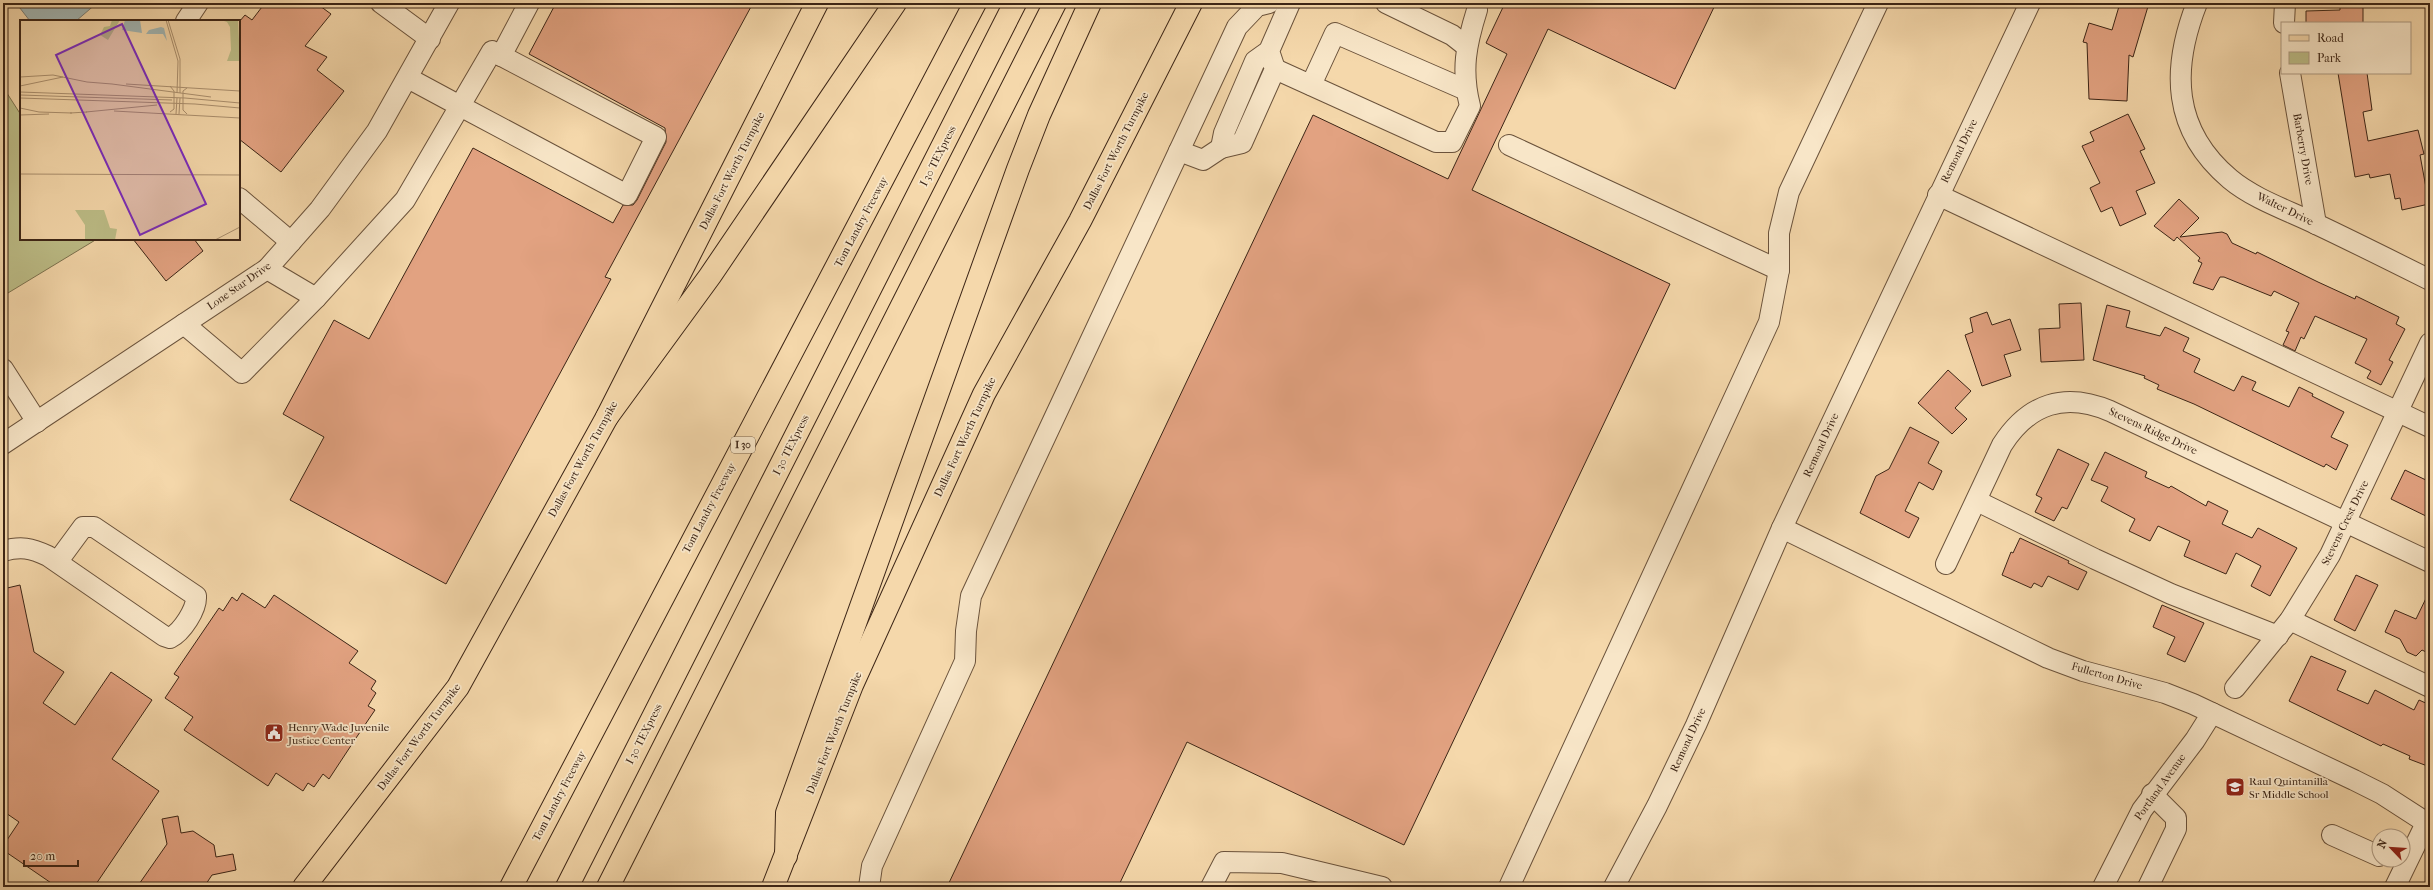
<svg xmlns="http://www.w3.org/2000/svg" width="2433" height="890" font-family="'IM FELL French Canon',serif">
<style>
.green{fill:#bdbe88;stroke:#7c724f}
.water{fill:#a2b7b5;stroke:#797d75}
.building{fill:#e2a281;stroke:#3c2516}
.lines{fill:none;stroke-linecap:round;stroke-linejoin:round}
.minor-casing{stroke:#6a523b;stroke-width:22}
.major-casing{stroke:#3c2516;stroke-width:24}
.highway-casing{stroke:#3c2516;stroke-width:24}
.minor{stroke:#f8e6c8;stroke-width:20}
.major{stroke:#f5d8ab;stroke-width:22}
.highway{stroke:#f5d8ab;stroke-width:22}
.labels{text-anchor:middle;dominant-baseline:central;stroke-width:3.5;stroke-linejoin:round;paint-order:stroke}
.shield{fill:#f8e6c8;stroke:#745f4b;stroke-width:1}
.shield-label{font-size:10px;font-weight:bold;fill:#3c2516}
.street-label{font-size:11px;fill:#3c2516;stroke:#f8e6c8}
.poi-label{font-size:11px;fill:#3c2516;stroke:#f8e6c8;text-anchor:start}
.inset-road{fill:none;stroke:#ab906f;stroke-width:1}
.view{fill:#7b2cbf;fill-opacity:0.15;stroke:#7b2cbf;stroke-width:2}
.inset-edge{fill:none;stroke:#3c2516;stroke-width:2}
</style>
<rect width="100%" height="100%" fill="#f5d8ab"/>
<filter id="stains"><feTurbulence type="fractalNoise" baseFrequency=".005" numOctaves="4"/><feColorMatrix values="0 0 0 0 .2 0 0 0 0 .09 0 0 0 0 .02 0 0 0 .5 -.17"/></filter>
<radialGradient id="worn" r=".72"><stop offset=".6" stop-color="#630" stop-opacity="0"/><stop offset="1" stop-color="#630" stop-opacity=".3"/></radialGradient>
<polygon class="green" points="3,87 21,115 21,239 97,239 3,296"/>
<polygon class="water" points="16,3 97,3 76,21 30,21"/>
<g class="building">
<polygon points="265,3 316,3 331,14 305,46 327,57 317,70 344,91 281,172 239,139 239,22 245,15 252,20"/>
<polygon points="556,3 753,3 605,277 611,279 446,584 290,500 324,437 283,414 334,320 369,339 473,148 613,223 623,205 633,205 637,200 666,142 665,128 529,54"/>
<polygon points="1505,3 1716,3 1675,89 1548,29 1472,190 1670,284 1404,845 1187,742 1118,887 947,887 1313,115 1448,179 1507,54 1486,43"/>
<polygon points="2120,3 2149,3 2133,57 2129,55 2127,101 2089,99 2087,43 2083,42 2089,23 2112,30"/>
<polygon points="2363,5 2363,23 2306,23 2306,11 2340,10 2340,6"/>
<polygon points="2338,73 2367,73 2372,110 2363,112 2368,141 2418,130 2424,154 2420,155 2429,204 2402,210 2400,198 2395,199 2390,174 2370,178 2369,174 2355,177"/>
<polygon points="2128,114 2145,149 2140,151 2155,183 2136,191 2146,214 2120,226 2112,207 2101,212 2090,188 2100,183 2082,146 2094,141 2090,132"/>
<polygon points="2179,199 2199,218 2180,237 2222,232 2227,234 2232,243 2256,254 2257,252 2318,282 2355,299 2356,296 2399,317 2396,324 2405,329 2389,360 2393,362 2381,385 2367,378 2371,371 2355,363 2367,339 2315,316 2304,339 2301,337 2295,351 2283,345 2289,332 2286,331 2299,303 2274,291 2271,296 2224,277 2220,277 2213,290 2193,283 2202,263 2198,261 2200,258 2177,237 2174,241 2154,226"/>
<polygon points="133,239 194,239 203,251 166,281"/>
<polygon points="2081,303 2084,360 2041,362 2039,329 2060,328 2059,304"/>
<polygon points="2107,305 2130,311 2126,327 2160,336 2165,327 2189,338 2183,351 2200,359 2194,372 2234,391 2242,376 2256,382 2252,390 2289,407 2299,387 2313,394 2312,396 2344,412 2331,437 2348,445 2336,470 2326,464 2324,467 2194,404 2157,389 2159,385 2144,378 2145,376 2093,360"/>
<polygon points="1987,312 1992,325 2010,319 2021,350 2004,355 2011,376 1982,386 1965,335 1973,332 1970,318"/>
<polygon points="1948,370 1971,391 1955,408 1967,419 1952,434 1918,403"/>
<polygon points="1910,427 1939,442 1928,463 1942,471 1933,490 1919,482 1905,511 1919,518 1909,538 1860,513 1876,476 1889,469"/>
<polygon points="2058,449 2089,464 2067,509 2062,507 2054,521 2035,512 2042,498 2036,495"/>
<polygon points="2105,452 2147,472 2145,477 2169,488 2171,486 2206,506 2208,501 2228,511 2222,524 2252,538 2258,528 2297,548 2270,596 2251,586 2261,566 2236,553 2226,574 2184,556 2190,541 2158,526 2150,541 2129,531 2135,519 2101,501 2108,487 2091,480"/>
<polygon points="2405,470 2428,481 2430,477 2430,518 2391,499"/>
<polygon points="2020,538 2069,561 2068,563 2087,572 2078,590 2048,576 2042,587 2034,583 2031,588 2002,575 2011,552 2013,553"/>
<polygon points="2356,575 2378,585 2355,631 2334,620"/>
<polygon points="20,585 34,652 64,672 43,703 75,725 111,672 152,700 112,759 159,791 94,887 57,887 3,850 3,846 19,822 3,811 3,589"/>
<polygon points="2430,590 2430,654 2422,650 2416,656 2407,652 2400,639 2385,632 2395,610 2416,619"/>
<polygon points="242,593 265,608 274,595 358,651 349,663 376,681 371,689 376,693 368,706 375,710 356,738 329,779 323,774 314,787 308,783 303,791 276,773 268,786 184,730 193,717 165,698 179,677 174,674 219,608 223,611 232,597 237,601"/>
<polygon points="2162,605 2204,623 2185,662 2167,654 2175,637 2153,627"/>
<polygon points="2311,656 2346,671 2337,690 2368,704 2375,690 2414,710 2419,700 2430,705 2430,767 2409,759 2410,756 2383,744 2381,746 2289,701"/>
<polygon points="178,816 181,833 193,831 214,845 216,857 233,854 236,870 212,875 204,887 137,887 167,844 162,819"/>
</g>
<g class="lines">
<g class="minor-casing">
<g id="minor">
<polyline points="381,3 430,39"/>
<polyline points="1386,3 1452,35 1466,46"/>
<path d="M2197 3C2171 69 2172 130 2230 179 2254 199 2287 210 2316 224 2354 242 2392 261 2430 280"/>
<polyline points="186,21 198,3"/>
<polyline points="2284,23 2285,3"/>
<polyline points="1269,51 1275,69 1242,143 1221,148 1224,133 1255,61 1269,51 1290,3"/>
<polyline points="501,56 529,3"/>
<path d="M1275 69 1436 142H1452L1470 106C1461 70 1466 45 1477 10"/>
<polyline points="2290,73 2316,224"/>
<polyline points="1311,85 1335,33 1466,90"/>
<polyline points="1509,145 1779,270"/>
<polyline points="1179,151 1203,160 1221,148"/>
<polyline points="1938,195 2430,427"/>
<polyline points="239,198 291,242"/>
<polyline points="267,269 316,298 405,200 492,51 656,137 627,195 460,106 408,78"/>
<polyline points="184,324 242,373 316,298"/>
<polyline points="3,369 37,422"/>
<polyline points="3,444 267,269 320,209 377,131 449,3"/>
<polyline points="1977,501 2095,559 2171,594 2278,636"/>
<polyline points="1782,528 2048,658 2083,671 2165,693 2193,704 2354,780 2382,794 2430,825"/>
<path d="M3 551C21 546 31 548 48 556L164 636 170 638C182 632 197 609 196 596L94 527H83L58 561"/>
<path d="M1946 564 2002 445C2029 403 2065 392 2110 411L2430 562"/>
<polyline points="2290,620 2430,687"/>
<polyline points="2235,688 2290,620 2330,555 2430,343"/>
<polyline points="2332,835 2379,856"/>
<polyline points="869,887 872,866 965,661 966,631 971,596 1237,27 1257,6 1269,3"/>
<polyline points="1211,887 1224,862 1282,863 1382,887"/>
<polyline points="1509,887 1769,322 1779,270 1779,233 1789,192 1878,3"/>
<polyline points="1614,887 1657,806 1696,725 1782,528 2030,3"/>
<polyline points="2103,887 2142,810 2195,740 2212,713"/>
<polyline points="2148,887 2176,829 2176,818 2152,794"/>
<polyline points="2395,887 2426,823"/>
</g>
</g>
<g class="major-casing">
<g id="major">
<polyline points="304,887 458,687 607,417 817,3"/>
<polyline points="773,887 852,685 984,394 1080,221 1191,3"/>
</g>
</g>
<g class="highway-casing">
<g id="highway">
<polyline points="607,417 710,276 895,3"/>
<polyline points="786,856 787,813 1018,169 1039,115 1090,3"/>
<polyline points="511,887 975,3"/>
<polyline points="567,887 1015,3"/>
<polyline points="608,887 1055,3"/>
</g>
</g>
<use href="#minor" class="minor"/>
<use href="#major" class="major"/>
<use href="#highway" class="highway"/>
</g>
<defs>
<g id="civic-square" transform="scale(1)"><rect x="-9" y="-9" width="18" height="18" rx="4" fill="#8f2418" stroke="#f8e6c8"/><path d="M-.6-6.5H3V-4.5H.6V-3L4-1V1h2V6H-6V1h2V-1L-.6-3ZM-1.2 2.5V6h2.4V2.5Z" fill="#fff"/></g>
<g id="school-square" transform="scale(1)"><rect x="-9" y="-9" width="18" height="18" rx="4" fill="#8f2418" stroke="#f8e6c8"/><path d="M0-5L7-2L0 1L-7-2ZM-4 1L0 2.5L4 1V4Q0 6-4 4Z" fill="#fff"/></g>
</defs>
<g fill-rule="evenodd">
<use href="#civic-square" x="274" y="733"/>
<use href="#school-square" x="2235" y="787"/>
</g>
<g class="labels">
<rect class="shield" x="731" y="437" width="24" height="16" rx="3"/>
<g class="shield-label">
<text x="743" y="445">I 30</text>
</g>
<g class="street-label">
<text transform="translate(2303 149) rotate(80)">Barberry Drive</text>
<text transform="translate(1116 151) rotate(-63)">Dallas Fort Worth Turnpike</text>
<text transform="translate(1959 151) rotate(-64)">Remond Drive</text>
<text transform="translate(938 156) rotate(-63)">I 30 TEXpress</text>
<text transform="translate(732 171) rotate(-63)">Dallas Fort Worth Turnpike</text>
<text transform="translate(2285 209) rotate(26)">Walter Drive</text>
<text transform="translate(861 222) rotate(-62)">Tom Landry Freeway</text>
<text transform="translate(239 286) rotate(-35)">Lone Star Drive</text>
<text transform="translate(2153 431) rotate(25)">Stevens Ridge Drive</text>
<text transform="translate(965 437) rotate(-65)">Dallas Fort Worth Turnpike</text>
<text transform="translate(791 445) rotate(-63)">I 30 TEXpress</text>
<text transform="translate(1821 445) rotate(-65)">Remond Drive</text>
<text transform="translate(583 459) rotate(-61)">Dallas Fort Worth Turnpike</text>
<text transform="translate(709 508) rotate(-62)">Tom Landry Freeway</text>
<text transform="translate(2345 523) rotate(-64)">Stevens Crest Drive</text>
<text transform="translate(2107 676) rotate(16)">Fullerton Drive</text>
<text transform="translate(834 733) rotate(-68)">Dallas Fort Worth Turnpike</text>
<text transform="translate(644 734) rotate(-63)">I 30 TEXpress</text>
<text transform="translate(419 737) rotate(-53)">Dallas Fort Worth Turnpike</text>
<text transform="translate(1688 740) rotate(-65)">Remond Drive</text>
<text transform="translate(2160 787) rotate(-54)">Portland Avenue</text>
<text transform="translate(559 796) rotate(-62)">Tom Landry Freeway</text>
</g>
<g class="poi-label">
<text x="288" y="727">Henry Wade Juvenile<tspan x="288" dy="13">Justice Center</tspan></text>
<text x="2249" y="781">Raul Quintanilla<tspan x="2249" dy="13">Sr Middle School</tspan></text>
</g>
</g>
<g transform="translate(20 20)">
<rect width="220" height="220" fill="#f5d8ab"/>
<path d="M92 0H100L88 20 80 15 84 7 90 6ZM201 0H218L220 41H207L211 30 210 7 207 2ZM55 190H84L90 208 97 209 95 220H65V205Z" fill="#bdbe88"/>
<path d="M105 0H120L122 13 102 10ZM141 7 144 8 147 21 143 14H126L129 10Z" fill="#a2b7b5"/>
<path class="inset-road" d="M146 0 158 41 157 73M148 0 160 39V73M0 57 33 55 67 62 92 64M92 64 191 77M106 64 220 71M0 66 43 57M0 72 165 78 220 83M0 75 152 80M0 78 175 84 220 88M0 88 19 92 52 93M94 91 220 98M66 92 137 85M150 92 154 89V71L150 66M50 93 67 92M156 94 157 78M159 94 160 78M167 94 163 90V71L167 68M0 95 29 94M0 154 220 155M195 220 220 207"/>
<path class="view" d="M102 4 186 184 120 215 36 35Z"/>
<rect width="220" height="220" class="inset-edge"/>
</g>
<rect width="2433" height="890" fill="none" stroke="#f5d8ab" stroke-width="16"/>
<rect x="4" y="4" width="2425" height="882" fill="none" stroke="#3c2516" stroke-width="2"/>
<rect x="8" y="8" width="2417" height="874" fill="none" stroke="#3c2516"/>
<rect x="2281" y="22" width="130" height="52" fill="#f8e6c8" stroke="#ad9981"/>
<rect x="2289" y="35" width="20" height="6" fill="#f5d8ab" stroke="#ad9981"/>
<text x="2317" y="42" font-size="12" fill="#3c2516">Road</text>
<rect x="2289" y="52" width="20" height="12" fill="#bdbe88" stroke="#ad9981"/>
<text x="2317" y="62" font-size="12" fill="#3c2516">Park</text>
<g transform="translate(2391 848) rotate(295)"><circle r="19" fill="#f8e6c8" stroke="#ad9981"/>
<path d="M0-3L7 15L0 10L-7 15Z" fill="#8f2418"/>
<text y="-6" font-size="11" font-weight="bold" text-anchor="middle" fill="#3c2516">N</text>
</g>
<path d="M24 860v6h54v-6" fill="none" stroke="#3c2516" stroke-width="2"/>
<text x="30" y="860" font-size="12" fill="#3c2516" stroke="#f8e6c8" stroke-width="3" paint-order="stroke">20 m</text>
<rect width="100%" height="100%" filter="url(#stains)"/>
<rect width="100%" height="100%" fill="url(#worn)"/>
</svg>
